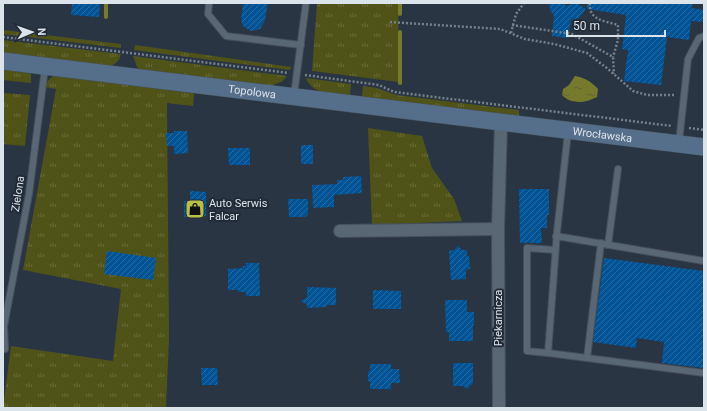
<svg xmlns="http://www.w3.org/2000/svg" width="707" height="411" font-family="Roboto,sans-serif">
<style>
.grass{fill:url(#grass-tufts)}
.water{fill:url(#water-ripples)}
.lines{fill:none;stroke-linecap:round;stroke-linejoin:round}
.stream{stroke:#767a2c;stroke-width:4}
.building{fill:url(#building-hatch)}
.lane-casing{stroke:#46505b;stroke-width:8}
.street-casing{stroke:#46505b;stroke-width:14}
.secondary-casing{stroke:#46505b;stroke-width:18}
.path{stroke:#77818c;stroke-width:2.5;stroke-dasharray:2 2;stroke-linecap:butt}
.lane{stroke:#596674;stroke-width:6}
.street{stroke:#596674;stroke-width:12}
.secondary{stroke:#556f8a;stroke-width:17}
.labels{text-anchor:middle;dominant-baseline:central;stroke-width:4;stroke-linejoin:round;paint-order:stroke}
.street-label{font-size:11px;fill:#dbe3eb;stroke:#202b37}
.poi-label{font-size:11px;fill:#dbe3eb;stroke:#202b37;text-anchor:start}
</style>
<defs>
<pattern id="grass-tufts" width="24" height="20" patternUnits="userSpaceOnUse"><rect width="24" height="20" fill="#505317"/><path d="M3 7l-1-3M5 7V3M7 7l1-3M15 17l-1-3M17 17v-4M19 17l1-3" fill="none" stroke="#696c39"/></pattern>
<pattern id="water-ripples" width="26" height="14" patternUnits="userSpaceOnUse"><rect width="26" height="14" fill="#767a2c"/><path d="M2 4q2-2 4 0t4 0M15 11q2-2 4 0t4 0" fill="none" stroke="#616436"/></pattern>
<pattern id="building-hatch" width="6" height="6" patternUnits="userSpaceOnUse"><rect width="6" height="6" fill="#005394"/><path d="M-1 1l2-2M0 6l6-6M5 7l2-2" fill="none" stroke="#256ca3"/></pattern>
</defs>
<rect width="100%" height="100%" fill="#293542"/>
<g class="grass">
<polygon points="317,3 398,3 399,82 312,71"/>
<polygon points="3,30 121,44 121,48 3,34"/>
<path d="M3 40 121 54C119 62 115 65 107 67L3 54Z"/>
<polygon points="135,45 291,67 290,70 134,50"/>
<polygon points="133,56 287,76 283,81 268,87 141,71 137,67"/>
<polygon points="3,67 20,69 31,74 31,83 3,80"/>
<path d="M55 75 193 92 194 95 193 106 167 103 169 338 166 408H3L11 346 113 361 121 289 23 270 56 89 45 87C47 81 50 78 55 75Z"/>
<path d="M306 78 351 84 350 95C334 93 313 96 306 78Z"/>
<polygon points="363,86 377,88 396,95 519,110 519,117 364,99 362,96"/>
<polygon points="3,93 30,95 25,146 3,144"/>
<polygon points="368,128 422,136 432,168 454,199 462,221 372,225"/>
</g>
<path class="water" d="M575 76C585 78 591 81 598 89L597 97C585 103 572 105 562 95L563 89 569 85Z"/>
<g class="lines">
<g class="stream">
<polyline points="400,14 400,3"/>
<polyline points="106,17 106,3"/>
<polyline points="400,83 400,32"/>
</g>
</g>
<g class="building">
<polygon points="72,3 100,3 99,17 71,15"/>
<polygon points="243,3 268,3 265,20 260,29 251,31 244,27 242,24 241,19"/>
<polygon points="549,3 564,3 566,6 576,3 586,9 579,18 571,20 568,38 552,36 554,16 550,10"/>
<polygon points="587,3 693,3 692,8 704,10 704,22 691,21 689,40 667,37 661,85 624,81 628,50 622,49 626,15 587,9"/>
<polygon points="174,131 187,131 188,153 174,154 174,146 167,146 166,133 174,133"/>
<rect x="301" y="145" width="12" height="19"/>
<polygon points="228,148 250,148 250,165 229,165"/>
<polygon points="361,176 362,193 334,195 334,207 313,208 312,185 337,184 337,180 343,180 343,177"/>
<polygon points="519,189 549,189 549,215 547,215 547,228 541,228 542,243 520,243"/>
<polygon points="190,191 206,192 206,216 184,217 184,201 190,201"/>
<polygon points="288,199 308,199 308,214 305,217 289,217"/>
<polygon points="458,246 462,250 467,250 467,256 469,256 470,269 467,269 466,271 466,279 451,280 449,251 454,250"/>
<polygon points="107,251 156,258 153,280 104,274"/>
<polygon points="604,258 704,271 704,368 662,363 664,342 637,338 636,348 593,342"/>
<polygon points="246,263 259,263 260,296 246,296 246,292 238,292 238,290 228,290 228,269 243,268 243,266 246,266"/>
<polygon points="307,287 336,288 336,305 327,305 327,307 307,308 307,305 301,301 307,297"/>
<polygon points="373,290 401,291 401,309 373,309"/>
<polygon points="445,300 467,300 467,312 474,312 474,325 473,325 473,341 449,341 449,332 446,332"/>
<polygon points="453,363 473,363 473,383 467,389 463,386 453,386"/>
<polygon points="370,364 391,364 391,369 399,369 400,383 391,383 391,389 370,389 370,382 368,381 368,371 370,371"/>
<polygon points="201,368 217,368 218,385 202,385"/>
</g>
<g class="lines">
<g class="lane-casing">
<g id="lane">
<polyline points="209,3 208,14 226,36 301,45"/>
<polyline points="294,95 306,3"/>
<polyline points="568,132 557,232 548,353 704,373"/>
<polyline points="679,142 688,59 699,38 704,36"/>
<polyline points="556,236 704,261"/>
<polyline points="608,245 618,169"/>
<polyline points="5,349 4,326 29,194 45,68"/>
<polyline points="548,353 527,351 527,248 555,250"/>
<polyline points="587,358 601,243"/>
</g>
</g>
<g class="street-casing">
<g id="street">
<polyline points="340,231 498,229"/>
<polyline points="499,408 498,229 501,122"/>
</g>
</g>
<g class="secondary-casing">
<g id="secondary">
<path id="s1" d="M3 61 704 147"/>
</g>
</g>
<g class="path">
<path d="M590 3C588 20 605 21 618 25V40L613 57"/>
<polyline points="390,22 500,29 525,39 554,44 587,53 608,69 633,91 647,95 675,95"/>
<polyline points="512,25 572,34 613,57 614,74"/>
<polyline points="511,33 516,14 524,3"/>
<polyline points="3,37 288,73"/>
<polyline points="305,75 379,85 394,92 672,126"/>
<polyline points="689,128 704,130"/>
</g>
<use href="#lane" class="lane"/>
<use href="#street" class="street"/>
<use href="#secondary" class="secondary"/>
</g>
<defs>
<g id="shop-square" transform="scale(1)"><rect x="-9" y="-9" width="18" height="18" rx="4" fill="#b9c046" stroke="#202b37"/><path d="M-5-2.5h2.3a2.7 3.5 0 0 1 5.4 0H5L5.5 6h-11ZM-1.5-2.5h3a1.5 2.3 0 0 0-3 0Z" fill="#111"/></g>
</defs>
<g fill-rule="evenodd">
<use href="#shop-square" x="195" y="209"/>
</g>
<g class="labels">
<g class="street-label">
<text stroke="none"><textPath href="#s1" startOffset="251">Topolowa</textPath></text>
<text stroke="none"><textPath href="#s1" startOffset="604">Wrocławska</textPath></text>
<text transform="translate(18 194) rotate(-81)">Zielona</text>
<text transform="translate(498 318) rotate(-90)">Piekarnicza</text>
</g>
<g class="poi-label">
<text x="209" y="203">Auto Serwis<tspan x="209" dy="13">Falcar</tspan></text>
</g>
</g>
<rect width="707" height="411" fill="none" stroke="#dbe3eb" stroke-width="8"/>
<g transform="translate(32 32) rotate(88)" stroke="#202b37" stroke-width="3" paint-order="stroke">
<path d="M0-3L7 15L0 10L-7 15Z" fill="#dbe3eb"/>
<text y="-6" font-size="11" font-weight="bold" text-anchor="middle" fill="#dbe3eb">N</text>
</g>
<path d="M567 30v6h98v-6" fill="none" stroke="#dbe3eb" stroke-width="2"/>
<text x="573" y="30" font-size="12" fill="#dbe3eb" stroke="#202b37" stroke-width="3" paint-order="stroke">50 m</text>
</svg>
